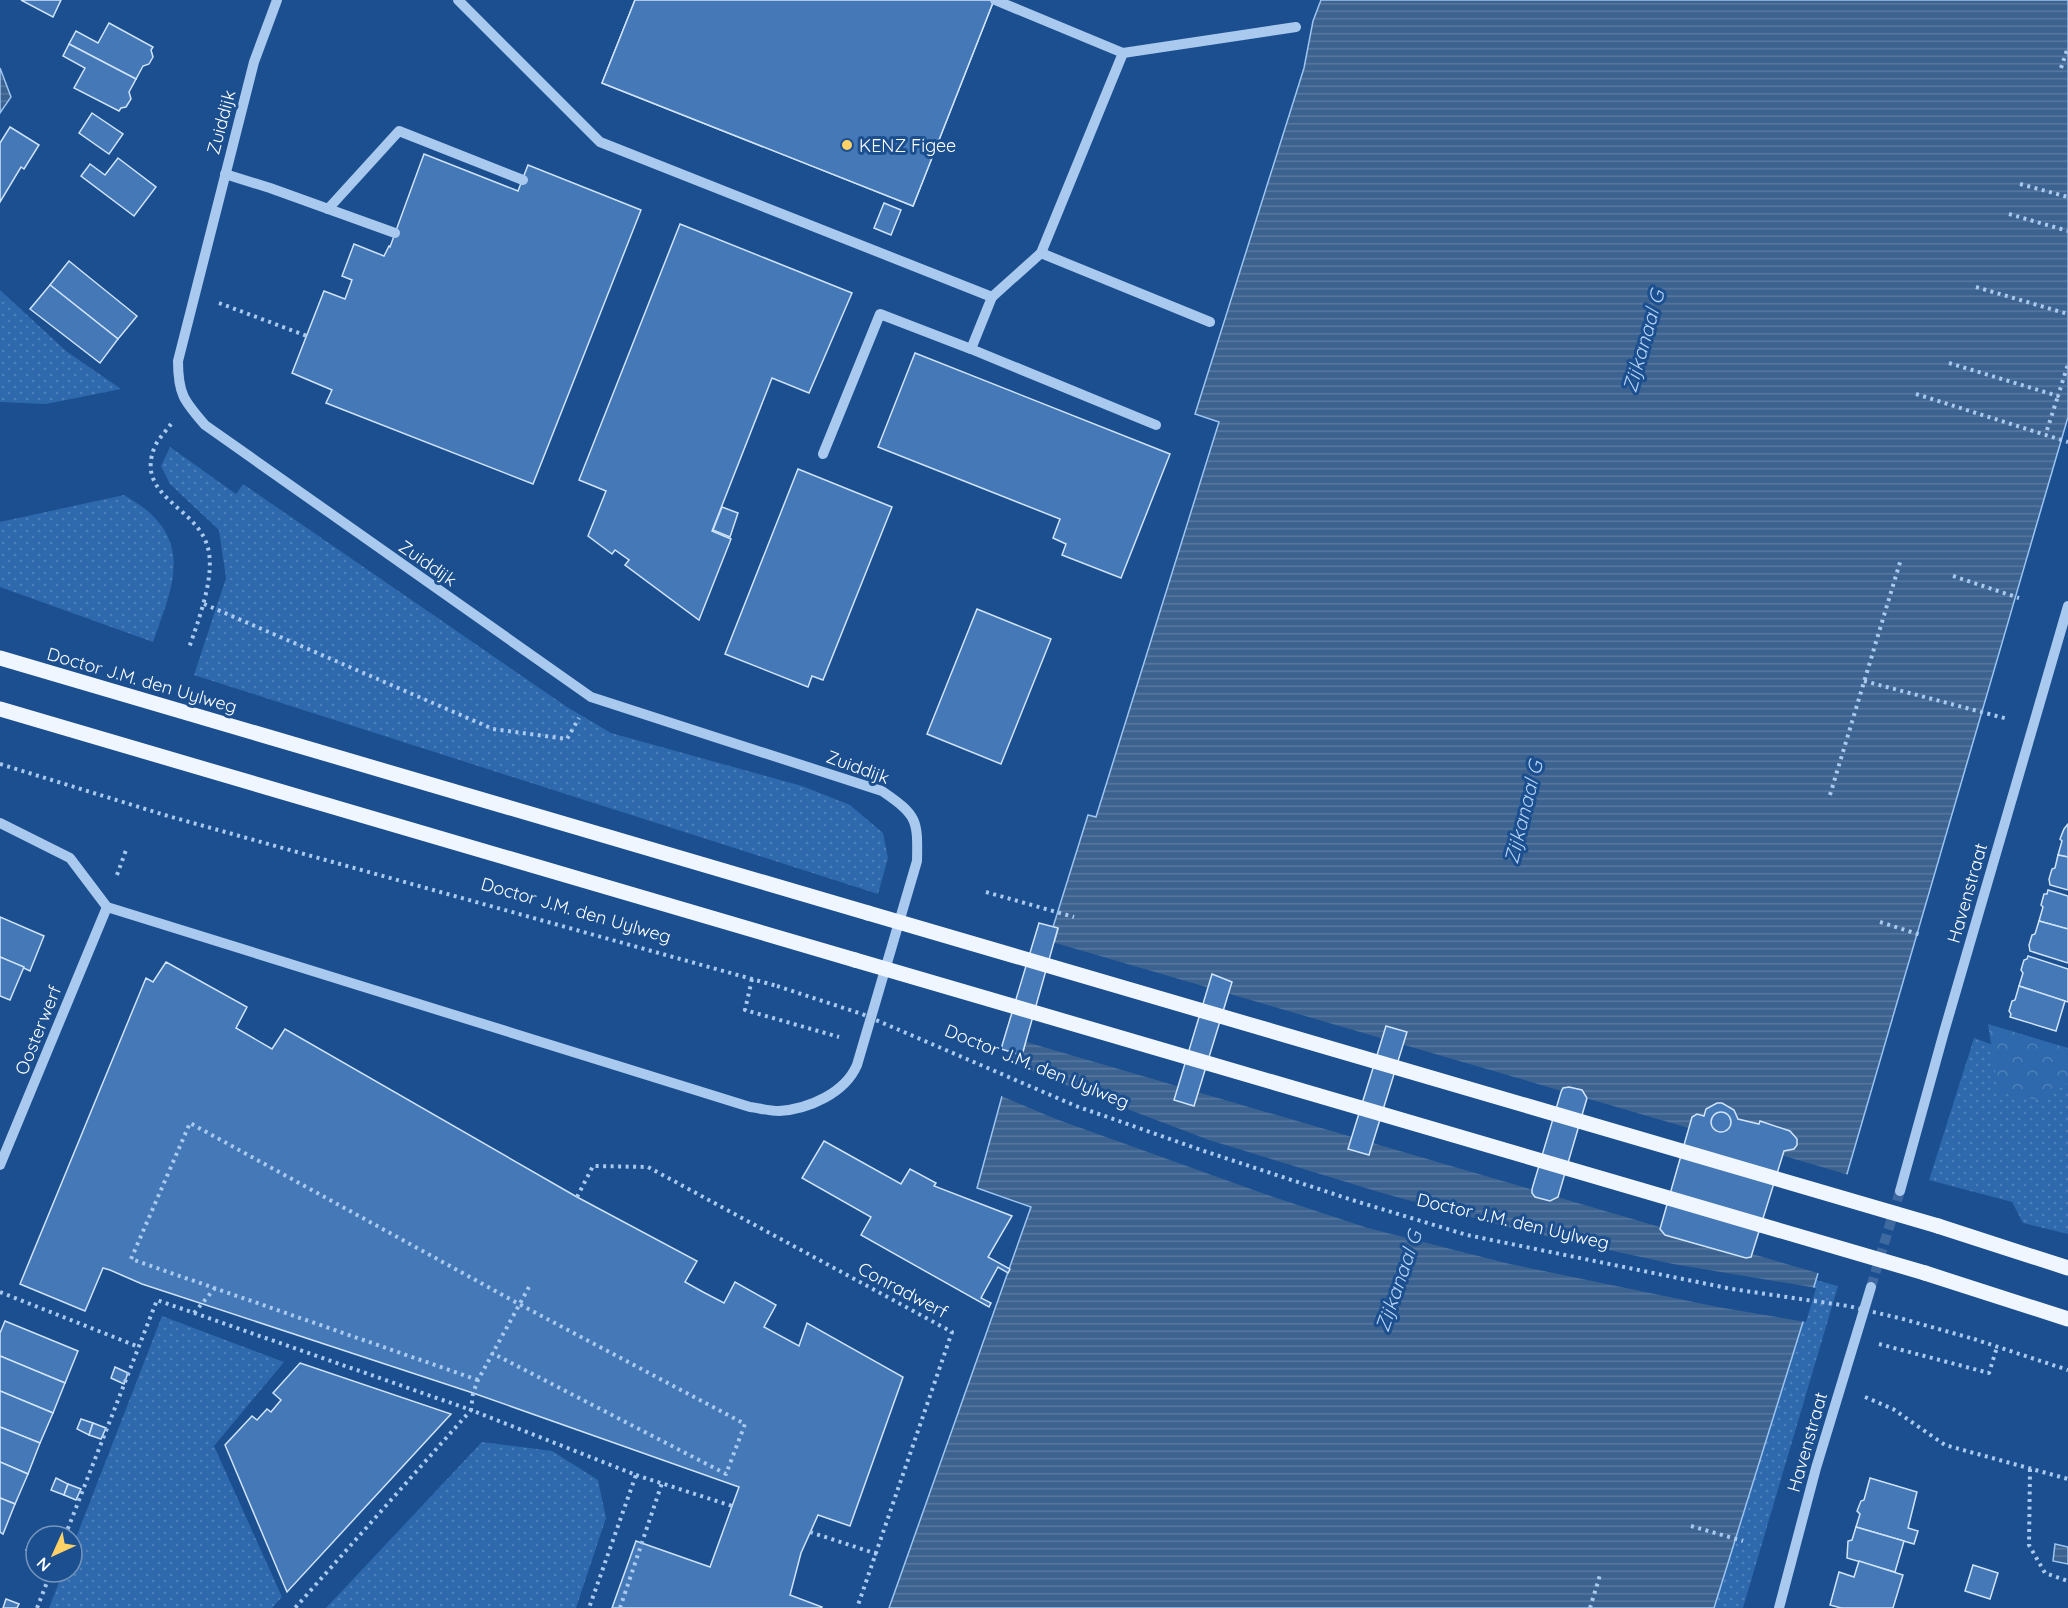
<svg xmlns="http://www.w3.org/2000/svg" width="2068" height="1608" font-family="Quicksand,sans-serif">
<style>
.grass{fill:url(#grass-dots)}
.forest{fill:url(#forest-crowns)}
.water{fill:url(#water-rules);stroke:#9cc4f0;stroke-width:1.5}
.pier{fill:#1b4f8f}
.building{fill:#4478b7;stroke:#cfe3fa;stroke-width:1.5}
.lines{fill:none;stroke-linecap:round;stroke-linejoin:round}
.minor-tunnel{stroke:#3d69a0;stroke-width:10;stroke-dasharray:10 5;stroke-linecap:butt}
.path{stroke:#a9c9ee;stroke-width:4;stroke-dasharray:3 4.5;stroke-linecap:butt}
.minor{stroke:#a9c9ee;stroke-width:10}
.major{stroke:#f0f6ff;stroke-width:15}
.path-bridge{stroke:#a9c9ee;stroke-width:4;stroke-dasharray:3 4.5;stroke-linecap:butt}
.major-bridge{stroke:#f0f6ff;stroke-width:15}
.poi-dot{fill:#ffd166;stroke:#1b4f8f;stroke-width:2}
.labels{text-anchor:middle;dominant-baseline:central;stroke-width:6;stroke-linejoin:round;paint-order:stroke}
.street-label{font-size:18px;fill:#fff;stroke:#1b4f8f}
.poi-label{font-size:18px;fill:#fff;stroke:#1b4f8f;text-anchor:start}
.water-label{font-size:20px;font-style:italic;fill:#b5d3f5;stroke:#1b4f8f}
</style>
<defs>
<pattern id="grass-dots" width="8" height="8" patternUnits="userSpaceOnUse" patternTransform="scale(1.5)"><rect width="8" height="8" fill="#2e69ad"/><path d="M2 2h.1M6 6h.1" fill="none" stroke="#4d80b9" stroke-width="1.8" stroke-linecap="round"/></pattern>
<pattern id="forest-crowns" width="20" height="18" patternUnits="userSpaceOnUse" patternTransform="scale(1.5)"><rect width="20" height="18" fill="#2e69ad"/><path d="M2 6a3 3 0 1 1 6 0M12 15a3 3 0 1 1 6 0" fill="none" stroke="#4d80b9"/></pattern>
<pattern id="water-rules" width="6" height="5" patternUnits="userSpaceOnUse" patternTransform="scale(1.5)"><rect width="6" height="5" fill="#3c6290"/><path d="M0 2.5h6" fill="none" stroke="#597aa1"/></pattern>
</defs>
<rect width="100%" height="100%" fill="#1b4f8f"/>
<g class="grass">
<polygon points="0,290 66,351 121,389 46,404 0,402"/>
<polygon points="170,447 236,494 243,484 567,707 611,733 802,786 850,805 883,833 888,858 878,894 194,675 226,578 219,530 170,484 161,466"/>
<path d="M124 495C133 501 143 506 151 514 192 552 168 598 153 642L0 587V522Z"/>
<polygon points="1974,1038 2068,1072 2068,1234 2023,1223 2012,1202 1929,1180"/>
<polygon points="1816,1280 1838,1286 1743,1608 1714,1608"/>
<polygon points="162,1316 284,1362 214,1446 282,1597 272,1608 49,1608 63,1572 72,1572 72,1548"/>
<polygon points="482,1442 552,1451 598,1480 606,1518 576,1608 326,1608"/>
</g>
<polygon class="forest" points="1988,1024 2068,1048 2068,1084 2058,1081 2042,1101 1998,1092"/>
<g class="water">
<polygon points="1321,0 2068,0 2068,417 1816,1280 1714,1608 889,1608 1031,1207 977,1188 1014,1052 1022,1055 1058,929 1053,927 1088,815 1096,817 1219,422 1195,414 1304,68 1313,21"/>
<polygon points="0,68 11,97 0,113"/>
<polygon points="2055,1544 2068,1547 2068,1564 2053,1561"/>
</g>
<g class="pier">
<polygon points="1052,942 1849,1175 1821,1274 1023,1041"/>
<polygon points="1009,1061 1077,1090 1209,1140 1382,1193 1526,1232 1673,1264 1816,1288 1806,1322 1718,1307 1510,1264 1368,1228 1262,1193 1056,1119 999,1095"/>
</g>
<g class="building">
<polygon points="21,0 61,0 53,17"/>
<polygon points="635,0 994,0 913,206 602,83"/>
<polygon points="635,0 994,0 913,206 602,83"/>
<polygon points="109,23 153,47 151,50 153,57 149,64 143,66 136,79 69,44 76,31 98,43"/>
<polygon points="69,44 136,79 129,92 131,99 126,107 121,108 119,111 74,88 85,68 63,56"/>
<polygon points="92,113 123,134 109,154 79,133"/>
<polygon points="10,127 39,145 24,169 21,167 0,202 0,143"/>
<polygon points="424,154 518,191 528,165 641,210 533,484 326,403 332,390 292,373 324,291 345,299 352,280 342,276 354,244 384,256 389,246 390,247"/>
<polygon points="118,158 156,187 134,216 81,176 90,164 105,175"/>
<polygon points="884,203 901,210 891,235 874,228"/>
<polygon points="680,224 852,293 809,393 772,378 712,531 731,539 699,620 625,565 629,560 615,550 612,554 588,536 606,491 579,480"/>
<polygon points="69,261 137,316 118,339 50,285"/>
<polygon points="50,285 118,339 100,363 30,309"/>
<polygon points="915,353 1170,454 1121,578 1062,555 1066,544 1053,538 1060,519 878,447"/>
<polygon points="798,469 892,507 823,680 812,676 808,687 725,654"/>
<polygon points="722,507 738,513 730,537 713,530"/>
<polygon points="977,609 1051,639 1001,764 927,734"/>
<polygon points="2068,824 2068,857 2058,855 2062,841 2060,839 2064,829"/>
<polygon points="2058,855 2068,857 2068,890 2050,885 2049,879 2052,869 2055,868"/>
<polygon points="2048,890 2068,896 2068,929 2039,921 2043,907 2041,905 2044,894 2047,894"/>
<polygon points="0,917 44,936 30,971 0,957"/>
<polygon points="2039,921 2068,929 2068,963 2030,951 2029,945 2032,935 2035,934"/>
<polygon points="1039,923 1058,928 1022,1055 1001,1049"/>
<polygon points="2028,956 2068,969 2068,1002 2019,986 2023,973 2021,970 2024,960 2027,959"/>
<polygon points="0,957 24,967 10,1000 0,996"/>
<polygon points="166,962 247,1007 236,1028 272,1049 285,1029 577,1197 697,1261 685,1282 703,1292 724,1303 735,1282 776,1305 764,1327 799,1346 807,1323 903,1377 850,1526 818,1515 801,1553 790,1595 822,1607 821,1608 612,1608 636,1541 710,1567 739,1487 473,1393 142,1284 110,1270 103,1268 85,1311 20,1284 146,978 153,982"/>
<polygon points="1212,974 1232,982 1194,1106 1174,1100"/>
<polygon points="2019,986 2065,1001 2056,1031 2010,1017 2011,1014 2009,1011 2012,1001 2015,1000"/>
<polygon points="1386,1026 1407,1032 1369,1155 1348,1149"/>
<polygon points="1569,1087 1582,1090 1587,1098 1558,1197 1550,1201 1535,1197 1532,1193 1532,1189 1561,1092 1563,1088"/>
<polygon points="1717,1103 1722,1103 1734,1110 1738,1119 1759,1124 1760,1121 1790,1131 1797,1139 1797,1145 1794,1149 1784,1151 1751,1257 1746,1258 1665,1235 1660,1229 1692,1117 1697,1114 1704,1116 1706,1109"/>
<circle cx="1721" cy="1122" r="10"/>
<polygon points="824,1141 901,1184 910,1169 936,1183 934,1186 1012,1216 988,1257 1010,1269 1008,1273 998,1267 981,1298 991,1303 989,1307 861,1235 871,1217 802,1178"/>
<polygon points="5,1321 78,1351 65,1383 0,1356 0,1333"/>
<polygon points="0,1356 65,1383 53,1413 0,1391"/>
<polygon points="300,1363 451,1414 287,1592 225,1445 252,1416 257,1420 267,1409 271,1412 281,1400 273,1393"/>
<polygon points="115,1367 128,1373 124,1384 111,1378"/>
<polygon points="0,1391 53,1413 40,1443 0,1427"/>
<polygon points="81,1419 93,1423 89,1435 77,1429"/>
<polygon points="93,1423 106,1428 101,1439 89,1435"/>
<polygon points="0,1427 40,1443 28,1474 0,1462"/>
<polygon points="0,1462 28,1474 15,1504 0,1498"/>
<polygon points="56,1478 68,1484 64,1495 51,1490"/>
<polygon points="1870,1478 1917,1492 1908,1528 1918,1531 1914,1544 1856,1527 1860,1514 1857,1511 1861,1501 1864,1500"/>
<polygon points="68,1484 81,1489 76,1500 64,1495"/>
<polygon points="0,1498 15,1504 3,1534 0,1532"/>
<polygon points="1856,1527 1904,1541 1895,1572 1847,1558 1848,1541 1852,1540"/>
<polygon points="31,1539 36,1541 36,1554 26,1550"/>
<polygon points="1859,1561 1903,1575 1893,1608 1841,1608 1830,1605 1839,1572 1854,1577"/>
<polygon points="1973,1565 1998,1573 1990,1599 1965,1591"/>
<polygon points="6,1599 19,1604 17,1608 3,1608"/>
</g>
<g class="lines">
<polyline class="minor-tunnel" points="1871,1287 1900,1191"/>
<g class="path">
<polyline points="2061,68 2068,47"/>
<polyline points="2020,184 2068,197"/>
<polyline points="2009,214 2068,231"/>
<polyline points="1976,287 2068,314"/>
<polyline points="219,303 307,336"/>
<polyline points="1949,363 2058,396 2068,364"/>
<polyline points="1916,394 2068,442"/>
<path d="M171 424C166 431 159 438 155 446 134 496 195 506 207 545 217 573 198 621 189 648"/>
<polyline points="2047,430 2058,396"/>
<polyline points="1953,576 2019,598"/>
<polyline points="204,604 493,729 567,739 579,718"/>
<polyline points="1864,681 2008,719"/>
<polyline points="0,764 168,816 777,986"/>
<polyline points="1830,795 1901,559"/>
<polyline points="117,875 126,850"/>
<polyline points="986,892 1074,917"/>
<polyline points="1880,922 1921,935"/>
<polyline points="752,979 745,1010 839,1037"/>
<polyline points="577,1197 593,1166 648,1167 952,1332 857,1608"/>
<polyline points="529,1287 478,1380 473,1393 471,1410 636,1475 589,1608"/>
<polyline points="0,1292 139,1347"/>
<polyline points="194,1313 215,1288"/>
<polyline points="1974,1339 2068,1370"/>
<polyline points="1879,1344 1989,1373 1997,1347"/>
<polyline points="478,1380 131,1259 190,1123 519,1304 745,1424 726,1474 492,1353"/>
<polyline points="1865,1397 1893,1409 1945,1445 2068,1479"/>
<polyline points="2030,1469 2029,1545 2045,1573 2068,1581"/>
<polyline points="636,1475 732,1506"/>
<polyline points="1691,1526 1743,1541"/>
<polyline points="810,1532 877,1554"/>
<polyline points="65,1536 157,1300 471,1410 295,1608"/>
<polyline points="37,1608 51,1572"/>
<polyline points="620,1608 662,1483"/>
<polyline points="1590,1608 1600,1575"/>
</g>
<g class="minor">
<polyline points="458,0 600,142 992,297 971,349 1156,425"/>
<polyline points="1123,53 1296,27"/>
<polyline points="225,174 270,188 395,233"/>
<polyline points="328,209 399,131 523,180"/>
<polyline points="1041,253 1210,322"/>
<polyline points="992,297 1041,253 1123,53 995,0"/>
<polyline points="823,454 880,314 971,349"/>
<path d="M0 823 70 858 107 907 750 1107C759 1108 769 1111 779 1111 809 1109 845 1093 857 1065L917 861C918 819 917 815 882 791L591 697 205 425C184 401 178 394 178 361L254 62 277 0"/>
<polyline points="0,1165 107,907"/>
<polyline points="1900,1191 1944,1032 2068,606"/>
<polyline points="1779,1608 1816,1468 1871,1287"/>
</g>
<g class="major">
<polyline points="0,658 868,913"/>
<polyline points="0,709 855,960"/>
<polyline points="1938,1226 2068,1268"/>
<polyline points="1925,1273 2068,1319"/>
</g>
<polyline class="path-bridge" points="777,986 862,1014 1076,1106 1201,1150 1352,1200 1467,1235 1732,1289 1848,1306 1903,1319 1974,1339"/>
<g class="major-bridge">
<polyline points="868,913 1938,1226"/>
<polyline points="855,960 1925,1273"/>
</g>
</g>
<circle class="poi-dot" cx="847" cy="145" r="6"/>
<g class="labels">
<g class="street-label">
<text transform="translate(221 122) rotate(-75)">Zuiddijk</text>
<text transform="translate(428 563) rotate(35)">Zuiddijk</text>
<text transform="translate(142 680) rotate(16)">Doctor J.M. den Uylweg</text>
<text transform="translate(858 767) rotate(20)">Zuiddijk</text>
<text transform="translate(1967 893) rotate(-74)">Havenstraat</text>
<text transform="translate(576 910) rotate(16)">Doctor J.M. den Uylweg</text>
<text transform="translate(38 1030) rotate(-68)">Oosterwerf</text>
<text transform="translate(1037 1066) rotate(22)">Doctor J.M. den Uylweg</text>
<text transform="translate(1513 1221) rotate(13)">Doctor J.M. den Uylweg</text>
<text transform="translate(903 1290) rotate(28)">Conradwerf</text>
<text transform="translate(1807 1442) rotate(-74)">Havenstraat</text>
</g>
<g class="poi-label">
<text x="859" y="145">KENZ Figee</text>
</g>
<g class="water-label">
<text transform="translate(1643 341) rotate(-74)">Zijkanaal G</text>
<text transform="translate(1523 812) rotate(-76)">Zijkanaal G</text>
<text transform="translate(1398 1281) rotate(-71)">Zijkanaal G</text>
</g>
</g>
<g transform="translate(54 1554) rotate(225)"><circle r="28" fill="#1b4f8f" stroke="#7695bc" stroke-width="1.5"/>
<path d="M0-4.5L10 22L0 15L-10 22Z" fill="#ffd166"/>
<text y="-9" font-size="16" font-weight="bold" text-anchor="middle" fill="#ffffff">N</text>
</g>
</svg>
